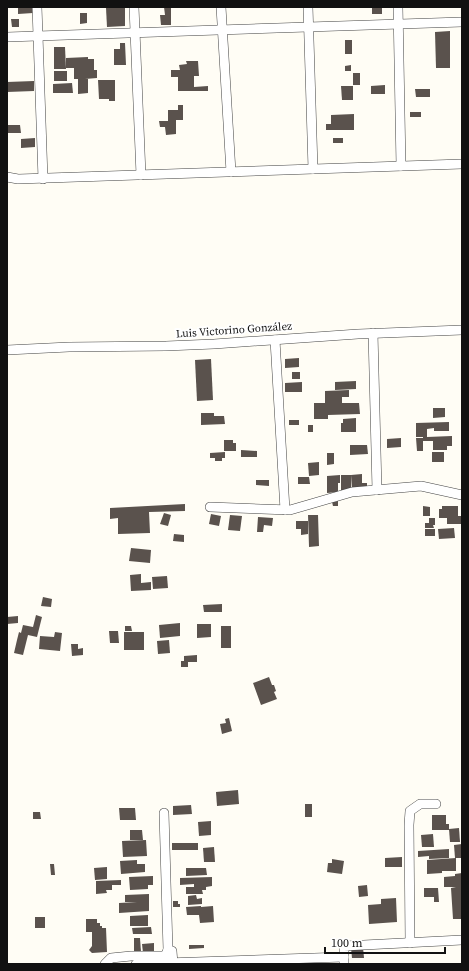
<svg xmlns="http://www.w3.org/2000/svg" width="469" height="971" font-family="'Source Serif 4',serif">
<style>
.building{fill:#5a524d}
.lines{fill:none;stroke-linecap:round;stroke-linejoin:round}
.minor-casing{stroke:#444;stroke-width:10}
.minor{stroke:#fff;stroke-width:9}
.labels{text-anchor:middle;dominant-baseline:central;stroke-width:4;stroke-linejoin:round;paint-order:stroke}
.street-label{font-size:11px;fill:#111;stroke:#fff}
</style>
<rect width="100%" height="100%" fill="#fffdf5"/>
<g class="building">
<polygon points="18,7 32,7 33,13 18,14"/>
<polygon points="164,7 171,7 171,25 161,25 160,15 165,15"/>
<rect x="372" y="7" width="10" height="7"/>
<polygon points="106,8 125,8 125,26 107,27"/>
<polygon points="80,13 87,13 87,23 80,24"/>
<polygon points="11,19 19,19 19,27 12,27"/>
<polygon points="450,31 450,68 436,68 435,32"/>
<rect x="345" y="40" width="7" height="14"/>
<polygon points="120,43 125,43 126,65 114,65 114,49 120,49"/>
<polygon points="54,47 65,47 66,69 54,69"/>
<polygon points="88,57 88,59 94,59 94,70 97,70 97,78 85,79 88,79 88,93 78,94 78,79 74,79 74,68 66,68 66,58"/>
<polygon points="186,61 198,61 199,76 194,76 194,87 208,86 208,91 178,91 178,77 171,77 171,70 180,70 179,65 187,64"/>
<polygon points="351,65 351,71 345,71 345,66"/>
<rect x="54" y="71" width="13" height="10"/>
<rect x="353" y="73" width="7" height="12"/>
<polygon points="98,80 115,80 115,101 109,101 109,99 99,99"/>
<polygon points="34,81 34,91 7,92 7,82"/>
<polygon points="72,83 73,93 53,93 53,84"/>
<polygon points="385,85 385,94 371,94 371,86"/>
<polygon points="341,86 353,86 353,100 342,100"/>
<polygon points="415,89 430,89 430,97 416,97"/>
<polygon points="178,105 183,105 183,120 176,120 176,134 166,135 165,127 160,127 159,121 168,121 168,110 178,110"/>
<rect x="410" y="112" width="11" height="5"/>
<polygon points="354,114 354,130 326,130 326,124 331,124 331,115"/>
<polygon points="7,125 20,125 21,133 7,133"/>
<polygon points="35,138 35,147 21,148 21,139"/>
<rect x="333" y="138" width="10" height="5"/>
<polygon points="299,358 299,367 285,368 285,359"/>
<polygon points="211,359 213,400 197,401 195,360"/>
<rect x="292" y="372" width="8" height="7"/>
<polygon points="356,381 356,389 335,390 335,382"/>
<polygon points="302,382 302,392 285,392 285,383"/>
<polygon points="349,390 349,397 342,397 342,403 359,403 360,414 328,415 328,419 314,419 314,403 325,403 325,391"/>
<polygon points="433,408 445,408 445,417 433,418"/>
<polygon points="201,413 214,413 214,416 224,416 225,424 201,425"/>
<polygon points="356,418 356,432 341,432 341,423 343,423 343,419"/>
<rect x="289" y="420" width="10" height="5"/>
<polygon points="449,422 449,431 434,431 434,428 427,429 427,437 452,436 452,446 447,446 447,450 433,450 433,441 423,441 423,451 417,451 416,438 423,438 423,437 416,437 416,423"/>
<rect x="308" y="425" width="5" height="7"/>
<polygon points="401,438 401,447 387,448 387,439"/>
<polygon points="224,440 233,440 233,443 236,443 236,451 224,451"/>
<polygon points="350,445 367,445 368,454 350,455"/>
<polygon points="241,450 257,451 257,457 241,457"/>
<polygon points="225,452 225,458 222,458 222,461 215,461 215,458 210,458 210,453"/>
<rect x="432" y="452" width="12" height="10"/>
<polygon points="327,453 334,453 334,464 327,465"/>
<polygon points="319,462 319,475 309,476 308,463"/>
<polygon points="362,474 362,483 367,483 367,490 352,490 351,475"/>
<polygon points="340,475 340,483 338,483 338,492 327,493 327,476"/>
<rect x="341" y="475" width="10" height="15"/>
<polygon points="298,477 309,477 310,484 298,484"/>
<polygon points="256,480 269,480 269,486 256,485"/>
<polygon points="338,501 338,506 333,506 332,502"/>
<polygon points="185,504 185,511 149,512 150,533 118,534 118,518 110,519 110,508"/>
<polygon points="423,506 430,507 430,516 423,516"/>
<polygon points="442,506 458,506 458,516 461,516 461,524 447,524 447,518 439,518 439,509 442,509"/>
<polygon points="164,513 171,515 168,526 160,524"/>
<polygon points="211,514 221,516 219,526 209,524"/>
<polygon points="230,515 242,516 240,531 228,530"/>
<polygon points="308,515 318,515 319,546 309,547"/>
<polygon points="258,517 273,518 272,526 264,525 263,532 257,532"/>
<polygon points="429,518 435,518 435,525 433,525 434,528 425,528 425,523 429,523"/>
<polygon points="296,521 308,521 308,534 301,535 301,529 296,529"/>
<polygon points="454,528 455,538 439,539 438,529"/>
<rect x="425" y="529" width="10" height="7"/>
<polygon points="174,534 184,535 184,542 173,541"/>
<polygon points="131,548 151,550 150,563 129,561"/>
<polygon points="141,574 141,583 151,582 151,590 131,591 130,575"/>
<polygon points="167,576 168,588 153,589 152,577"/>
<polygon points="43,597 52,599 51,607 41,606"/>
<polygon points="222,604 222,612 204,612 203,605"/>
<polygon points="36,615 42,617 37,637 28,635 23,655 14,653 17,640 19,632 21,633 23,625 33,627"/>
<polygon points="18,616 18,623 7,624 7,617"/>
<polygon points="180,623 180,636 160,638 159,625"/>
<polygon points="197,624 211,624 211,637 197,638"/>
<polygon points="125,626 131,626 132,631 125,631"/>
<rect x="221" y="626" width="10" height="22"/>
<polygon points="109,631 118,631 119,643 110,643"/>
<polygon points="55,632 62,633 60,651 39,649 40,636 54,637"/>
<rect x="124" y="632" width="20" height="18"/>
<polygon points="169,640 170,653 158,654 157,641"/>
<polygon points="71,644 78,644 78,649 83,648 83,655 72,656"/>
<polygon points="197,655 197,662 188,662 188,667 181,667 181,661 184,661 184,656"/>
<polygon points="269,677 272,685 274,685 276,691 274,692 277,699 261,705 253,683"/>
<polygon points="229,718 232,731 222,734 220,724 226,723 225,719"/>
<polygon points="238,790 239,804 217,806 216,792"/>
<rect x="305" y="804" width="7" height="13"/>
<polygon points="191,805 192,814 173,815 173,806"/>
<polygon points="119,808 135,808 136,820 120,820"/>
<polygon points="33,812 40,812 41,819 33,819"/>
<polygon points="432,815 446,815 446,824 449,824 449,830 432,830"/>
<polygon points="211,821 211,835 199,836 198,822"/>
<polygon points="459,828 460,842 450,842 449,829"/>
<polygon points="130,830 142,830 143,840 130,840"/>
<polygon points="433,834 434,847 422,847 421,835"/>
<polygon points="146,840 147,856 123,857 122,841"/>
<rect x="172" y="843" width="26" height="7"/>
<polygon points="462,844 462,858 455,858 454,845"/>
<polygon points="214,847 215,862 204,862 203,848"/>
<polygon points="449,849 449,858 429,859 429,856 418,857 418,851"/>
<polygon points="402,857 402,867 385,867 385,858"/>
<polygon points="456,858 456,871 442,871 442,873 427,874 427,860"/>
<polygon points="332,859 344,861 342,874 327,872 328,863 332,863"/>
<polygon points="137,860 137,864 145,864 145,872 121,874 120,861"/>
<polygon points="50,864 54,864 55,875 51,875"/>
<polygon points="107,867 107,879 95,880 94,868"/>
<polygon points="186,868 206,868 207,875 186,876"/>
<polygon points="462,873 462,919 453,919 451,888 456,887 444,887 444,877 455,876 455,874"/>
<polygon points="153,876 153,885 148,885 148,889 130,890 129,877"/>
<polygon points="212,877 212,886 206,887 206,890 202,890 203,894 186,894 186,887 194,887 194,884 180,885 180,878"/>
<polygon points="121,880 121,885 112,885 112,890 106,890 107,893 96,894 96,881"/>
<polygon points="367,885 368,896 359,897 358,886"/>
<polygon points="424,888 438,888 439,902 434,902 434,897 424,897"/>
<polygon points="149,894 149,911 119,913 119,903 137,902 125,902 125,895"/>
<polygon points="196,895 197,899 202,898 202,904 188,905 188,896"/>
<polygon points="396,898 397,922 369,924 368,905 381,904 381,899"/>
<polygon points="173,901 178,901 178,904 180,904 180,907 173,907"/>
<polygon points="201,906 201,907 213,906 214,922 200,923 199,915 187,915 186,907"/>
<polygon points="148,915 148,926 130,926 130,916"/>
<rect x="35" y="917" width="10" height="11"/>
<polygon points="86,919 97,919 97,923 100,923 100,926 102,926 102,928 106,928 107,952 92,953 89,950 92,946 92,932 86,932"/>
<polygon points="151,927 152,934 133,934 132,928"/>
<polygon points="134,938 140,938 141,952 134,952"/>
<polygon points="154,943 154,952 143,953 142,944"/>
<polygon points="189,945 204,945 204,948 189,949"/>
<polygon points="363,947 364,958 352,958 351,948"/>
</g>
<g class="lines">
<g class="minor-casing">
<g id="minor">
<polyline points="37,7 43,179"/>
<polyline points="134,7 141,175"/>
<polyline points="221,7 231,172"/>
<polyline points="308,7 313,169"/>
<polyline points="398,7 401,166"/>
<polyline points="7,37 462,22"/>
<polyline points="7,177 18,179 462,164"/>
<polyline points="373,333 377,490"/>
<polyline points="275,340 285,510"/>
<polyline points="7,350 69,347 166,346 214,344 358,334 462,330"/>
<polyline points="210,507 290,510 352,492 421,486 462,495"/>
<polyline points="164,813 168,950"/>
<polyline points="410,943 409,825 410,811 420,804 436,804"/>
<polyline points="105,964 111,958 131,956 165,956 168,950 172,951 173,964"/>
<polyline points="136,964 344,957"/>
<polyline points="344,964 344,946 462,940"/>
</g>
</g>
<use href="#minor" class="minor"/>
</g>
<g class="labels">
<g class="street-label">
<text transform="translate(234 330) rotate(-4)">Luis Victorino González</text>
</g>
</g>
<rect width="469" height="971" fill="none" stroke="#111111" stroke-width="16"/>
<path d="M325 947v6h120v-6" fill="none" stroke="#111111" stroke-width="2"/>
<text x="331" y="947" font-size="12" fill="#111111" stroke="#ffffff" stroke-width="3" paint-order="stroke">100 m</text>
</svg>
